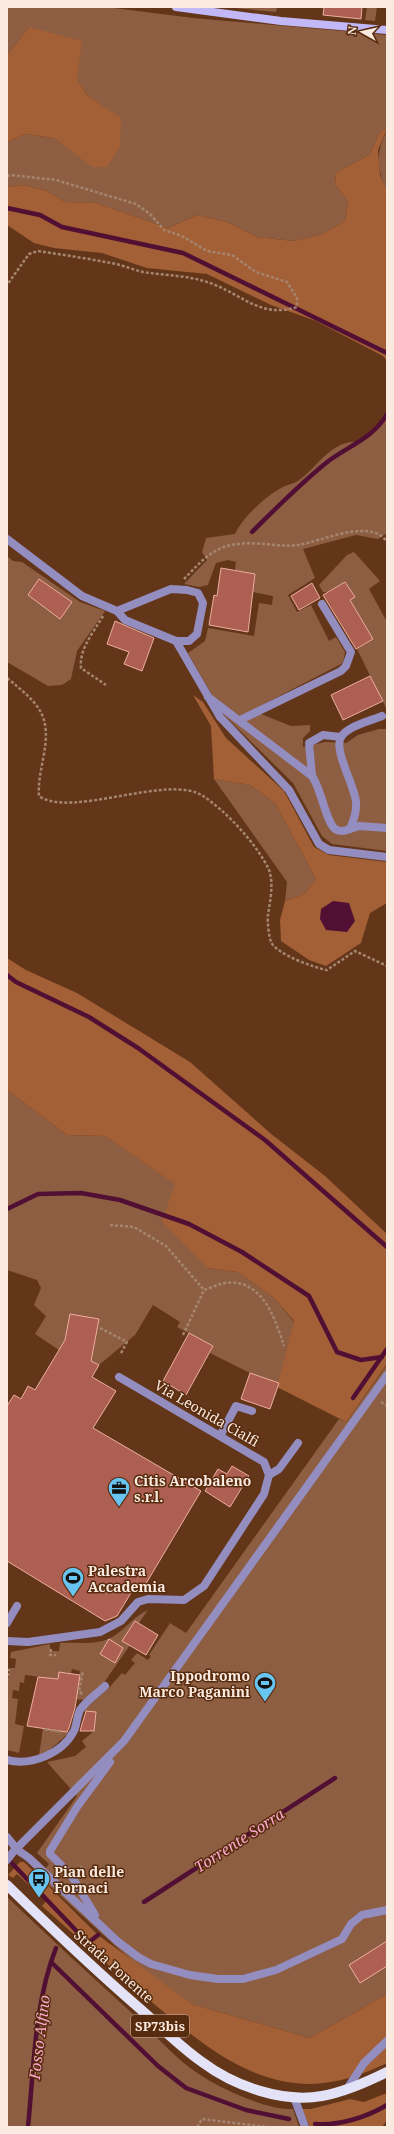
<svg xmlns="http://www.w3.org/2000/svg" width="394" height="2134" font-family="'Noto Serif',serif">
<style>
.green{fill:#8e5e42}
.forest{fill:#a35f35}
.water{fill:#520f34}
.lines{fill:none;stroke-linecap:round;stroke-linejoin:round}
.stream{stroke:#520f34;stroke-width:4.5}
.building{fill:#ad5f51;stroke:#edaea1}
.path{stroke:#a68570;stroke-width:2.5;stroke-dasharray:3 2;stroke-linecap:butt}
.service{stroke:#948dbf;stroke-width:8}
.minor{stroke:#948dbf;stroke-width:8}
.secondary{stroke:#c2b8f8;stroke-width:8}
.primary{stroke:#e4e2f6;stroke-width:10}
.labels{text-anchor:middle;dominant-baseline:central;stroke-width:3;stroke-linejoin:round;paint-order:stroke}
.shield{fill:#572b0d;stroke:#cab1a1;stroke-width:1}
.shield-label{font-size:13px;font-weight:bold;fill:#fbeae0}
.street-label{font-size:14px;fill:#fbeae0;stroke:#572b0d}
.poi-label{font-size:14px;font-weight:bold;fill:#fbeae0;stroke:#572b0d;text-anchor:start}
.water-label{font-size:15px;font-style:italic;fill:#fba8cd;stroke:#572b0d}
</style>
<rect width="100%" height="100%" fill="#633619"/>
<g class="green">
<polygon points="7,7 106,7 193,18 387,35 387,129 380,131 370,154 336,173 335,184 348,202 345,221 322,234 294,241 257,237 227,222 197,215 168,228 96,203 65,202 47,191 24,185 7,187 7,141 8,142 25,134 54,138 72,151 121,119 87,95 77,79 29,27 7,55"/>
<polygon points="224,7 277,7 276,12"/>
<polygon points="367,7 377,7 375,21 365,20"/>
<path d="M387 131V187L385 188C377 168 376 150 387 131Z"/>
<path d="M387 414V533L378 539 356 535 303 549 315 578 288 595 297 612 311 605 329 641 336 637 345 652 343 663 260 706 261 714 291 726 310 725V731L303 738V747L325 742 346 743 358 735 379 729H387V851L332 844 322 836 293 783 223 714 188 653 205 641 208 628 254 636 259 603 272 605 273 596 253 592 255 574 235 570 236 562 228 560 216 563 208 585 199 587 184 584 207 560 202 552 206 538 235 534C242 518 266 496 281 488 286 485 293 484 298 481 317 468 334 436 361 443Z"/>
<polygon points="354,552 380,581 369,589 387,622 387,710 357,649 373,639 350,600 355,597 345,582 327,592 323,592 319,585 347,555"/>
<polygon points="7,556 13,561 22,562 80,602 105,611 77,651 71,679 62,685 48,686 7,662"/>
<polygon points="214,779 250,785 275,803 316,879 304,894 285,901 287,882"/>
<polygon points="7,1090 67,1135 105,1136 176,1184 207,1268 238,1272 274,1298 294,1322 279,1383 250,1373 210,1353 213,1346 177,1327 180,1322 153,1305 135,1335 99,1365 62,1346 59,1350 35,1334 46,1316 34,1305 41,1288 37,1280 7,1270"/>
<polygon points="387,1365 387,1994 310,2038 192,2004 134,1963 39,1876 49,1864 37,1853 77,1796 47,1762 75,1756 86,1747 82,1741 94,1731 96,1712 83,1711 108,1689 122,1673 125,1675 135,1663 131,1660 137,1653 148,1660 151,1656 149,1655 170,1623 186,1633 339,1419 346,1422"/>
<path d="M148 1610 139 1623 135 1621 123 1640 130 1645 103 1684 86 1700 72 1699 77 1692 80 1671 72 1669 71 1673 59 1672 58 1679 25 1675 24 1683 20 1682 19 1691 13 1690 12 1698 18 1699 15 1724 24 1726 19 1753 7 1750V1688L10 1668H15L16 1659 10 1658 11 1652 50 1644V1651H59L60 1643C77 1642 98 1646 114 1636 127 1628 134 1616 148 1610Z"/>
<polygon points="43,1728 70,1732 46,1753 39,1756"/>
<path d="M7 1897C49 1937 91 1976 134 2015 156 2036 178 2062 205 2078 226 2091 268 2110 293 2109L299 2127H7Z"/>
</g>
<g class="forest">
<polygon points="29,27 82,41 77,79 87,95 121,118 120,146 107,167 92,167 54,138 25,134 8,142 7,141 7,55"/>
<polygon points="387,129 378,150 380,175 385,187 387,187 387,361 383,356 316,321 271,305 207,274 147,268 102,253 54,248 34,243 7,225 7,187 24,185 47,191 65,202 96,203 168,228 197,215 227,222 257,237 294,241 322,234 345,221 348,202 335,184 336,173 370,154 380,131"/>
<polygon points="193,695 203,702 226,738 284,791 314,847 329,855 387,862 387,903 370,913 361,943 326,966 309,960 281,941 280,920 285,901 304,894 316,879 275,803 250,785 214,779 211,726"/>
<polygon points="7,958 26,970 77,993 190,1062 270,1133 325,1176 387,1234 387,1364 346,1422 277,1387 294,1321 274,1298 238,1272 207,1268 162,1221 175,1184 105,1136 67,1135 7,1090"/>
<path d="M20 1862H24L98 1935 192 2004 310 2038 387 1994V2063C358 2077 327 2087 294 2083 236 2076 190 2034 147 1998 111 1968 77 1937 42 1906L46 1901 17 1874 13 1878 8 1875Z"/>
<polygon points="387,2093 387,2120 382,2127 310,2127 302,2109 311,2109 350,2099 364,2102"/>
</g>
<polygon class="water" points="333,901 349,903 355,921 347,932 326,930 320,919 321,909"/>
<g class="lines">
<g class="stream">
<polyline points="7,208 40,215 62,227 183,253 387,353"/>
<path d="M252 532C276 508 300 484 326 463 346 447 374 438 387 414"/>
<polyline points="7,975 16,982 89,1017 138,1048 265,1140 387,1247"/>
<polyline points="7,1209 38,1194 81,1193 120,1200 189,1224 242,1252 309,1296 337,1352 361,1360 382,1357"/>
<polyline points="353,1398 387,1349"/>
<polyline points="7,1858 88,1943 98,1935"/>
<polyline points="144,1902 335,1778"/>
<polyline points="51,1962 158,2066 186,2088 246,2110 289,2119"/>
<path d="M315 2124C339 2126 367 2117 387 2105"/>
<path d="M28 2127C34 2068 34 2004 56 1948"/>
</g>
</g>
<g class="building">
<polygon points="324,7 362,7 361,19 323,15"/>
<polygon points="221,568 255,574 248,632 209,625 214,595 217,596"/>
<polygon points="39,579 72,602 60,619 28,595"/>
<polygon points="345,582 355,597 350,600 373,639 356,649 323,595"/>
<polygon points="312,583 320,598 299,610 291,596"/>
<polygon points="115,621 154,638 142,671 124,664 129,652 107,644"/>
<polygon points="370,676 383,701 343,720 331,695"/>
<polygon points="70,1314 99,1319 91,1361 99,1365 92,1377 116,1391 93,1428 201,1491 144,1587 137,1583 117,1616 105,1621 7,1561 7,1406 14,1395 21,1399 28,1386 35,1390 65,1340"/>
<polygon points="189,1333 213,1346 186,1395 163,1381"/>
<polygon points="250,1373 279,1383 270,1409 241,1399"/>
<polygon points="232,1466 249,1476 230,1507 205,1491 218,1469 227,1474"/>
<polygon points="135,1621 158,1635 146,1655 122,1641"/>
<polygon points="109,1639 123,1648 115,1663 100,1654"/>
<polygon points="59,1672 80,1675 75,1708 69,1728 67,1732 27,1726 38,1677 58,1679"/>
<polygon points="86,1711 96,1712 94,1731 80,1731"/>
<polygon points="387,1941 387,1966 360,1983 349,1965"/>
</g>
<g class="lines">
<g class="path">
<path d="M7 176 11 175 56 180 136 204 150 214 164 230 182 236 207 251 232 255 256 272 287 282 297 298V307C262 318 245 297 215 285 192 275 167 276 143 272 134 270 125 266 116 264 91 259 64 255 38 251L29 254 7 285"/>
<path d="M184 579C197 566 209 551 227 546 252 539 276 548 298 545 320 542 371 517 387 542"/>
<path d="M103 616C93 633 79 649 81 668L106 685"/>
<path d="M7 678C40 705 52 715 43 759 41 771 38 783 39 796 71 819 169 773 203 796 226 811 257 844 269 870 274 884 270 901 268 915 267 922 269 936 271 942 276 954 315 968 327 970L355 951 387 966"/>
<polyline points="110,1225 134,1227 166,1246 204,1290"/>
<polyline points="100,1328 127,1342 120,1355"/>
<path d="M183 1335 204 1290C211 1288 218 1284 225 1283 262 1278 275 1318 284 1346"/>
<polyline points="381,1402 387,1406"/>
<polyline points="51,1649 50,1655 56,1655"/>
<polyline points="7,1670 9,1670 7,1680"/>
<polyline points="82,1694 79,1691 83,1671"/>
<polyline points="45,1729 61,1732"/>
<polyline points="81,1869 82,1864"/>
<polyline points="197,2127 202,2119 268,2127"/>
</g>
<g class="service">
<polyline points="176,641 220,717 289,790 319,844 329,850 387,857"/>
<path d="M208 697 312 776C321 788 326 822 335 829 339 832 345 831 350 829 354 820 357 812 356 802 355 786 333 750 341 737 348 726 370 721 382 716"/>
<polyline points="240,720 341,671 346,666 351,652 322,604"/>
<polyline points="312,776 309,743 323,735 341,737"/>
<polyline points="350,829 359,826 387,828"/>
<polyline points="387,1375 124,1741 16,1849 29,1858 117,1941 138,1957 151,1964 190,1975 218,1979 243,1979 276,1970 342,1939 351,1924 362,1915 387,1910"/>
<polyline points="220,1436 236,1406 252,1411"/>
<polyline points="269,1475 279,1469 298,1443"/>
<polyline points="7,1623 17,1606"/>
<polyline points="95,1915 71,1875 50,1854 50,1851 77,1807 110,1762"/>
<polyline points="347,2089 364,2063 387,2041"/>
<polyline points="294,2097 305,2127"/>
</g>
<g class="minor">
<polyline points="7,539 82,596 117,611 125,620 176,641 189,641 197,634 203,603 198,593 187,590 171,589 117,611"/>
<polyline points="7,1641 28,1642 100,1632 121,1621 138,1602 148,1599 184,1600 204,1586 264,1494 269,1475 264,1462 119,1377"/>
<path d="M7 1760C31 1766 62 1754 74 1731 77 1724 77 1716 80 1710 86 1701 98 1693 105 1686"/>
<polyline points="7,1837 16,1848 7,1860"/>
</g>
<polyline class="secondary" points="176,7 281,21 387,30"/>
<path class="primary" d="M7 1885C50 1927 93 1968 138 2007 159 2025 179 2046 202 2062 234 2086 282 2103 322 2096 344 2092 367 2082 387 2072"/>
</g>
<defs>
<g id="office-pin" transform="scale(1.15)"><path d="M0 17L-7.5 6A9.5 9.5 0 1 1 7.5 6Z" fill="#68c4f0" stroke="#572b0d"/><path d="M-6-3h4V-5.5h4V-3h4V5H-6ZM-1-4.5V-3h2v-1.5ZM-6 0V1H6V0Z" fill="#111"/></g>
<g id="stadium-pin" transform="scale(1.15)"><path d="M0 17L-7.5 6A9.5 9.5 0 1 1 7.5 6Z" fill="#68c4f0" stroke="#572b0d"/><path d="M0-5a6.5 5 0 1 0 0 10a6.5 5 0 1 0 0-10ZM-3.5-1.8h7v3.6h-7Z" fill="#111"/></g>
<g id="bus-pin" transform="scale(1.15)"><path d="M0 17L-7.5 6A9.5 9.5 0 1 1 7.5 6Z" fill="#68c4f0" stroke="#572b0d"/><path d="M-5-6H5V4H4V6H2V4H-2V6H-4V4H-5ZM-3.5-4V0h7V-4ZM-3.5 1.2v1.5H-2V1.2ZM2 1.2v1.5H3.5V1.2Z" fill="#111"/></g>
</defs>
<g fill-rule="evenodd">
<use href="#office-pin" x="119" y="1488"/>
<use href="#stadium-pin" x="73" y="1578"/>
<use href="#stadium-pin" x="265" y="1683"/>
<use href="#bus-pin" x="39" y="1879"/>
</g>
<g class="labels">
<rect class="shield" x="131" y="2015" width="58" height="22" rx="3"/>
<g class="shield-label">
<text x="160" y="2026">SP73bis</text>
</g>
<g class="street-label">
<text transform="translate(207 1413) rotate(30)">Via Leonida Cialfi</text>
<text transform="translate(114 1966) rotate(42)">Strada Ponente</text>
</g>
<g class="poi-label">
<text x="134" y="1480">Citis Arcobaleno<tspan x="134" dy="16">s.r.l.</tspan></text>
<text x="88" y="1570">Palestra<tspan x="88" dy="16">Accademia</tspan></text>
<text x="250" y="1675" text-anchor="end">Ippodromo<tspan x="250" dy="16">Marco Paganini</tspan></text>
<text x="54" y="1871">Pian delle<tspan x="54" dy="16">Fornaci</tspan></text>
</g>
<g class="water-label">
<text transform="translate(239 1840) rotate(-33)">Torrente Sorra</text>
<text transform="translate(39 2037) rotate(-83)">Fosso Alfino</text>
</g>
</g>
<rect width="394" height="2134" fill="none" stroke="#fbeae0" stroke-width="16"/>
<g transform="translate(362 32) rotate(278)" stroke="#572b0d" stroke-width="3" paint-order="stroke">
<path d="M0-3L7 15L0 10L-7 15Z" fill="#fbeae0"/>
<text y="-6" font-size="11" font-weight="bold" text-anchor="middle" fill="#fbeae0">N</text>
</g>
</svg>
